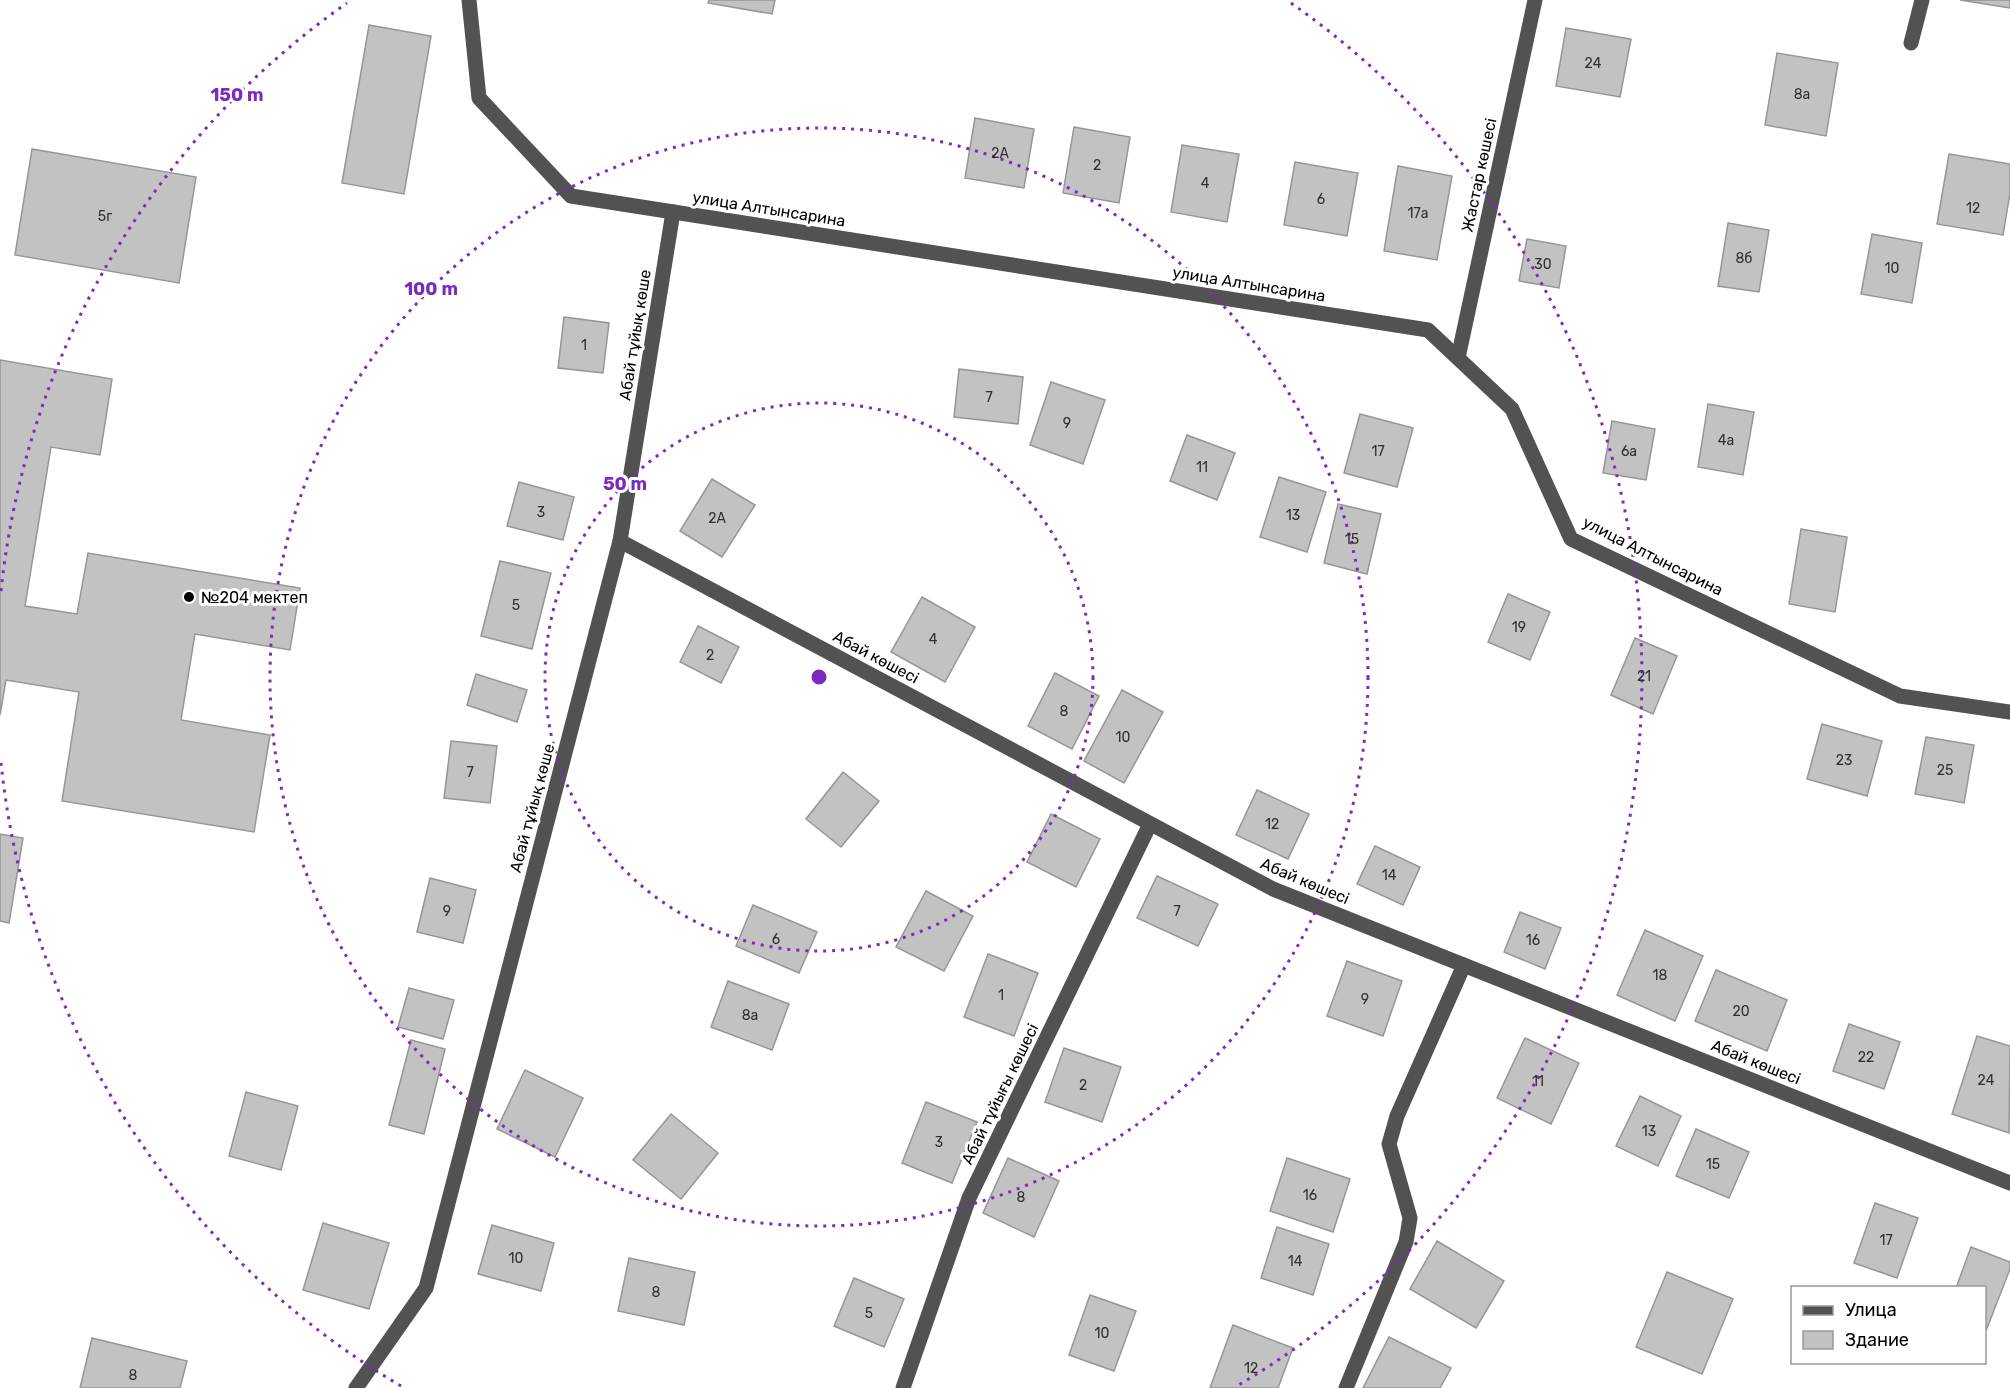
<svg xmlns="http://www.w3.org/2000/svg" width="2010" height="1388" font-family="Rubik,sans-serif">
<style>
.building{fill:#c2c2c2;stroke:#969696;stroke-width:1.5}
.lines{fill:none;stroke-linecap:round;stroke-linejoin:round}
.minor{stroke:#525252;stroke-width:15}
.ring{fill:none;stroke:#7b2cbf;stroke-width:3;stroke-dasharray:3 6}
.poi-dot{fill:#000;stroke:#fff;stroke-width:2}
.labels{text-anchor:middle;dominant-baseline:central;stroke-width:6;stroke-linejoin:round;paint-order:stroke}
.number-label{font-size:14px;fill:#303030}
.street-label{font-size:16px;fill:#000;stroke:#fff}
.poi-label{font-size:16px;fill:#000;stroke:#fff;text-anchor:start}
.centre{fill:#7b2cbf;stroke:#fff;stroke-width:3}
.ring-label{font-size:18px;text-anchor:middle;font-weight:bold;fill:#7b2cbf;stroke:#fff;stroke-width:6;stroke-linejoin:round;paint-order:stroke}
</style>
<rect width="100%" height="100%" fill="#fff"/>
<g class="building">
<polygon points="709,0 775,0 772,14 708,3"/>
<polygon points="1960,0 2010,0 2010,8"/>
<polygon points="369,25 431,36 404,194 342,183"/>
<polygon points="1566,28 1631,39 1620,97 1556,86"/>
<polygon points="1777,53 1838,63 1826,136 1765,125"/>
<polygon points="975,118 1034,129 1024,188 965,178"/>
<polygon points="1074,127 1130,137 1119,203 1063,193"/>
<polygon points="1182,145 1239,154 1227,222 1171,212"/>
<polygon points="32,149 196,177 179,283 15,255"/>
<polygon points="1949,154 2010,164 2010,193 2003,235 1937,224"/>
<polygon points="1295,162 1358,173 1347,236 1284,225"/>
<polygon points="1398,166 1452,176 1437,260 1384,251"/>
<polygon points="1728,223 1769,230 1759,292 1718,286"/>
<polygon points="1872,234 1922,243 1912,303 1861,294"/>
<polygon points="1527,239 1566,246 1559,288 1519,281"/>
<polygon points="564,317 609,323 603,373 558,368"/>
<polygon points="0,360 112,379 100,455 51,447 25,606 77,614 88,553 300,588 290,650 195,634 181,720 270,735 254,832 62,801 79,692 6,680 0,715"/>
<polygon points="959,369 1023,377 1018,424 954,417"/>
<polygon points="1051,382 1105,400 1083,464 1030,445"/>
<polygon points="1708,404 1754,412 1743,475 1698,467"/>
<polygon points="1360,414 1413,428 1397,487 1344,473"/>
<polygon points="1612,421 1655,429 1646,480 1603,473"/>
<polygon points="1187,435 1235,453 1217,500 1170,481"/>
<polygon points="1279,477 1326,492 1307,552 1260,537"/>
<polygon points="712,479 755,505 722,557 680,531"/>
<polygon points="519,482 574,497 563,540 507,526"/>
<polygon points="1338,504 1381,514 1367,574 1324,563"/>
<polygon points="1801,529 1847,537 1835,612 1789,604"/>
<polygon points="500,561 551,573 532,649 481,636"/>
<polygon points="1508,594 1550,612 1530,660 1488,642"/>
<polygon points="922,597 975,627 945,682 891,652"/>
<polygon points="698,626 739,647 721,683 680,662"/>
<polygon points="1635,638 1677,656 1653,714 1611,695"/>
<polygon points="1055,673 1099,696 1072,749 1028,726"/>
<polygon points="476,674 527,690 517,722 467,705"/>
<polygon points="1122,690 1163,712 1124,783 1084,761"/>
<polygon points="1822,724 1882,741 1867,796 1807,779"/>
<polygon points="1926,737 1974,745 1964,803 1915,794"/>
<polygon points="451,741 497,746 490,803 444,798"/>
<polygon points="843,772 879,801 841,847 806,819"/>
<polygon points="1257,790 1309,814 1288,859 1236,835"/>
<polygon points="1051,814 1100,839 1076,887 1027,862"/>
<polygon points="0,834 23,838 9,923 0,921"/>
<polygon points="1375,846 1420,867 1403,905 1357,884"/>
<polygon points="1157,876 1218,904 1198,946 1137,918"/>
<polygon points="430,878 476,890 463,943 417,932"/>
<polygon points="926,891 973,916 944,971 896,947"/>
<polygon points="753,905 817,932 799,973 736,946"/>
<polygon points="1520,912 1561,928 1545,969 1504,952"/>
<polygon points="1645,930 1703,956 1675,1021 1617,995"/>
<polygon points="988,954 1038,973 1014,1036 964,1017"/>
<polygon points="1347,961 1402,981 1383,1036 1327,1016"/>
<polygon points="1716,970 1787,1000 1767,1051 1695,1021"/>
<polygon points="728,981 789,1004 772,1050 711,1027"/>
<polygon points="409,988 454,1000 443,1039 398,1027"/>
<polygon points="1849,1024 1900,1042 1884,1089 1833,1071"/>
<polygon points="1977,1036 2010,1046 2009,1133 1952,1114"/>
<polygon points="1525,1038 1579,1063 1551,1124 1497,1098"/>
<polygon points="411,1040 445,1049 424,1134 389,1125"/>
<polygon points="1064,1048 1121,1067 1102,1122 1045,1102"/>
<polygon points="525,1070 583,1098 555,1157 497,1129"/>
<polygon points="246,1092 298,1106 281,1170 229,1156"/>
<polygon points="1640,1096 1681,1116 1658,1166 1616,1146"/>
<polygon points="926,1102 977,1122 952,1183 902,1163"/>
<polygon points="671,1114 718,1153 681,1199 633,1160"/>
<polygon points="1696,1129 1749,1152 1729,1198 1676,1176"/>
<polygon points="1008,1158 1059,1181 1034,1237 983,1213"/>
<polygon points="1287,1158 1350,1179 1333,1232 1270,1211"/>
<polygon points="1875,1203 1918,1218 1897,1278 1854,1263"/>
<polygon points="323,1223 389,1243 369,1309 303,1290"/>
<polygon points="492,1225 554,1243 541,1291 478,1274"/>
<polygon points="1277,1227 1329,1244 1313,1295 1261,1278"/>
<polygon points="1437,1241 1504,1281 1476,1328 1410,1289"/>
<polygon points="1971,1247 2010,1262 2010,1269 1984,1336 1984,1288 1956,1288"/>
<polygon points="629,1258 695,1272 684,1325 618,1311"/>
<polygon points="1667,1272 1733,1299 1702,1374 1636,1347"/>
<polygon points="854,1278 904,1299 884,1347 834,1326"/>
<polygon points="1090,1295 1136,1311 1114,1371 1069,1355"/>
<polygon points="1233,1325 1293,1348 1278,1388 1210,1388"/>
<polygon points="1389,1337 1451,1368 1440,1388 1363,1388"/>
<polygon points="92,1338 187,1361 180,1388 80,1388"/>
</g>
<g class="lines">
<g class="minor">
<polyline points="469,0 479,98 571,196 1428,330 1512,409 1571,539 1900,696 2010,712"/>
<polyline points="1911,43 1922,0"/>
<polyline points="1458,358 1535,0"/>
<polyline points="620,541 1273,889 2010,1183"/>
<polyline points="356,1388 426,1288 620,541 673,212"/>
<polyline points="903,1388 969,1198 1150,824"/>
<polyline points="1346,1388 1406,1242 1410,1218 1389,1144 1397,1116 1464,965"/>
</g>
</g>
<g class="ring">
<circle cx="819" cy="677" r="274"/>
<circle cx="819" cy="677" r="549"/>
<path d="M401 1386A823 823 0 0 1 1 763M1 591A823 823 0 0 1 347 3M1291 3A823 823 0 0 1 1237 1386"/>
</g>
<circle class="poi-dot" cx="189" cy="597" r="6"/>
<g class="labels">
<g class="number-label">
<text x="1593" y="63">24</text>
<text x="1802" y="94">8а</text>
<text x="1000" y="153">2А</text>
<text x="1097" y="165">2</text>
<text x="1205" y="183">4</text>
<text x="1321" y="199">6</text>
<text x="1973" y="208">12</text>
<text x="1418" y="213">17а</text>
<text x="105" y="216">5г</text>
<text x="1744" y="258">8б</text>
<text x="1543" y="264">30</text>
<text x="1892" y="268">10</text>
<text x="584" y="345">1</text>
<text x="989" y="397">7</text>
<text x="1067" y="423">9</text>
<text x="1726" y="440">4а</text>
<text x="1378" y="451">17</text>
<text x="1629" y="451">6а</text>
<text x="1202" y="467">11</text>
<text x="541" y="512">3</text>
<text x="1293" y="515">13</text>
<text x="717" y="518">2А</text>
<text x="1352" y="539">15</text>
<text x="516" y="605">5</text>
<text x="1519" y="627">19</text>
<text x="933" y="639">4</text>
<text x="710" y="655">2</text>
<text x="1644" y="676">21</text>
<text x="1064" y="711">8</text>
<text x="1123" y="737">10</text>
<text x="1844" y="760">23</text>
<text x="1945" y="770">25</text>
<text x="470" y="772">7</text>
<text x="1272" y="824">12</text>
<text x="1389" y="875">14</text>
<text x="447" y="911">9</text>
<text x="1177" y="911">7</text>
<text x="776" y="939">6</text>
<text x="1533" y="940">16</text>
<text x="1660" y="975">18</text>
<text x="1001" y="995">1</text>
<text x="1365" y="999">9</text>
<text x="1741" y="1011">20</text>
<text x="750" y="1015">8а</text>
<text x="1866" y="1057">22</text>
<text x="1986" y="1080">24</text>
<text x="1538" y="1081">11</text>
<text x="1083" y="1085">2</text>
<text x="1649" y="1131">13</text>
<text x="939" y="1142">3</text>
<text x="1713" y="1164">15</text>
<text x="1310" y="1195">16</text>
<text x="1021" y="1197">8</text>
<text x="1886" y="1240">17</text>
<text x="516" y="1258">10</text>
<text x="1295" y="1261">14</text>
<text x="656" y="1292">8</text>
<text x="869" y="1313">5</text>
<text x="1102" y="1333">10</text>
<text x="1251" y="1368">12</text>
<text x="133" y="1375">8</text>
</g>
<g class="street-label">
<text transform="translate(1479 175) rotate(-78)">Жастар көшесі</text>
<text transform="translate(769 209) rotate(9)">улица Алтынсарина</text>
<text transform="translate(1249 284) rotate(9)">улица Алтынсарина</text>
<text transform="translate(635 335) rotate(-81)">Абай тұйық көше</text>
<text transform="translate(1653 556) rotate(27)">улица Алтынсарина</text>
<text transform="translate(876 657) rotate(28)">Абай көшесі</text>
<text transform="translate(532 808) rotate(-75)">Абай тұйық көше</text>
<text transform="translate(1305 881) rotate(23)">Абай көшесі</text>
<text transform="translate(1756 1062) rotate(22)">Абай көшесі</text>
<text transform="translate(1000 1094) rotate(-64)">Абай тұйығы көшесі</text>
</g>
<g class="poi-label">
<text x="201" y="597">№204 мектеп</text>
</g>
</g>
<circle cx="819" cy="677" r="9" class="centre"/>
<g class="ring-label">
<text x="237" y="101">150 m</text>
<text x="431" y="295">100 m</text>
<text x="625" y="490">50 m</text>
</g>
<rect x="1791" y="1286" width="195" height="78" fill="#ffffff" stroke="#999999" stroke-width="1.5"/>
<rect x="1803" y="1306" width="30" height="9" fill="#525252" stroke="#999999" stroke-width="1.5"/>
<text x="1845" y="1316" font-size="18" fill="#000000">Улица</text>
<rect x="1803" y="1331" width="30" height="18" fill="#c2c2c2" stroke="#999999" stroke-width="1.5"/>
<text x="1845" y="1346" font-size="18" fill="#000000">Здание</text>
</svg>
